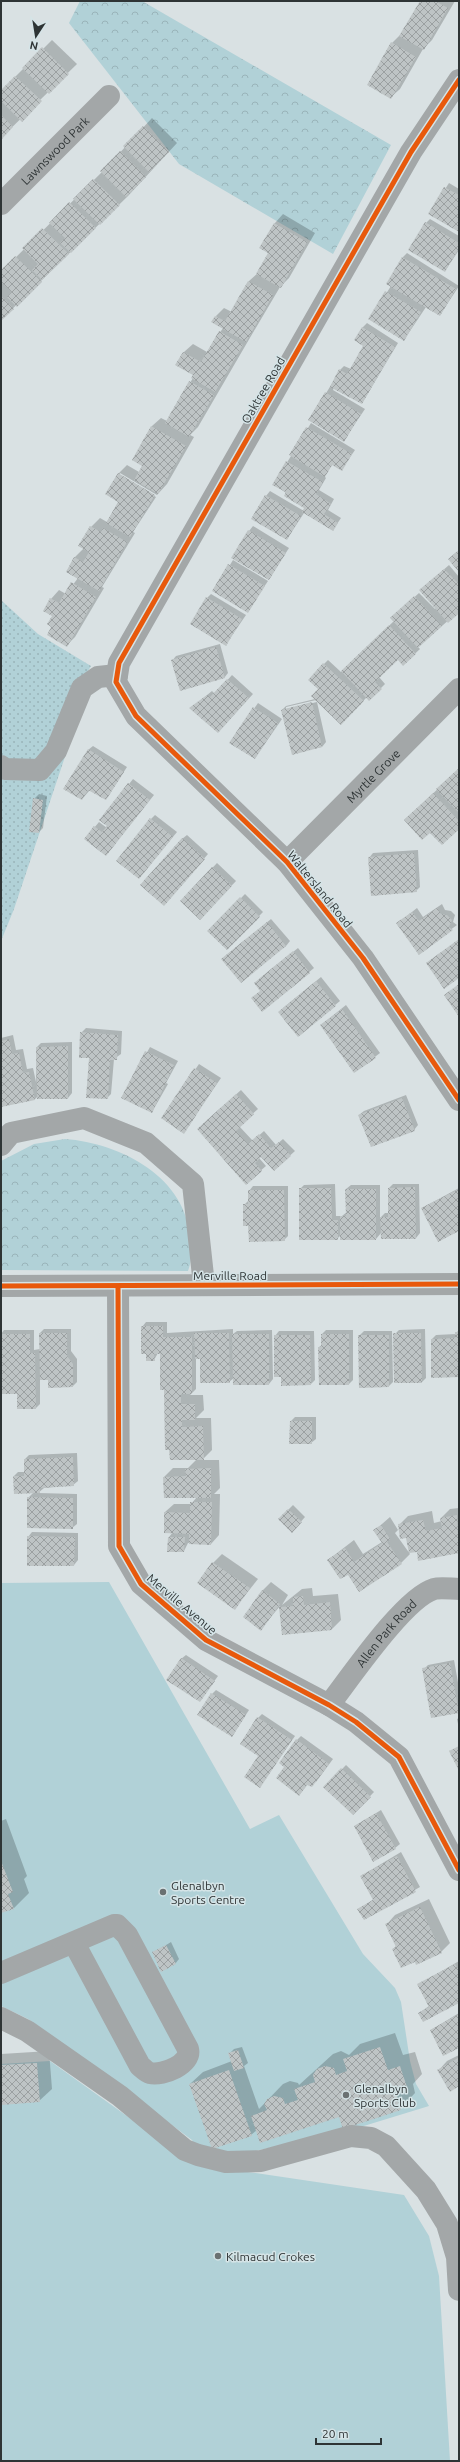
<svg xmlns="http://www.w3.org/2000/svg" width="460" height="2462" font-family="Ubuntu,sans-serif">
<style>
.grass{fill:url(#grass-dots)}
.park{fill:url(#park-crowns)}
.pitch{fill:#b1d1d7}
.shadow{fill:#0003}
.building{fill:url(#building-cross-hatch)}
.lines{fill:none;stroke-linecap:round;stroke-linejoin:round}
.minor{stroke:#a3a7a8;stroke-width:22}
.cycleway-casing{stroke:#d5e4e7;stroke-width:8}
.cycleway{stroke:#e8590c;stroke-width:5}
.poi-dot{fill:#6a7172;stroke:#d5e4e7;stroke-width:1.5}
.labels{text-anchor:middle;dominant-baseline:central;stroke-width:3;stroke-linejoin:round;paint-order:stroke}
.street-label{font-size:12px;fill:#2e3435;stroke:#d5e4e7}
.poi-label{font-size:12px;fill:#2e3435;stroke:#d5e4e7;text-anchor:start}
</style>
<defs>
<pattern id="grass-dots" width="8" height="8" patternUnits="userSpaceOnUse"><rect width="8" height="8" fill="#b1d1d7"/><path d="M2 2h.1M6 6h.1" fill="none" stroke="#99b4b9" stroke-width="1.8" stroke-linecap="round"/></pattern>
<pattern id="park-crowns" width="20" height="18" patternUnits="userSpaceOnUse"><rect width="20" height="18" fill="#b1d1d7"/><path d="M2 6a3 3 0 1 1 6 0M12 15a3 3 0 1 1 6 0" fill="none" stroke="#99b4b9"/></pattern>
<pattern id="building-cross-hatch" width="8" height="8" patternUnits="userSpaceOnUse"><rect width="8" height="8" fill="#bec4c5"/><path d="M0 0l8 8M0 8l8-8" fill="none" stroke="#9ba0a1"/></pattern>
</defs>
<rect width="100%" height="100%" fill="#d9e1e3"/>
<polygon class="grass" points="1,600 38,634 91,666 82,681 84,700 14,909 1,941"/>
<g class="park">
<polygon points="80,1 142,1 391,145 333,254 179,164 69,23"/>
<path d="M65 1139C121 1143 188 1178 190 1240 191 1251 192 1261 188 1271L1 1270V1161L34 1144Z"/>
</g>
<g class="pitch">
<polygon points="109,1582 250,1829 279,1815 363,1954 395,1988 401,2002 410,2061 416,2084 429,2106 354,2129 246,2153 199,2153 192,2140 48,2033 28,2019 1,2006 1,1583"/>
<polygon points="50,2061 194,2164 404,2195 429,2236 439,2276 450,2461 1,2461 1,2064"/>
</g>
<g class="shadow">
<polygon points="421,1 455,1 432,40 423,49 400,89 391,97 392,43 401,34"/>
<polygon points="52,40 77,64 1,138 1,91"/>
<polygon points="152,118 177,143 128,196 1,320 1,272 102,172"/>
<polygon points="449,183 459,189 459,231 429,214"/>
<polygon points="283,214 315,233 289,278 280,287 251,336 198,427 190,435 194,437 167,484 157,495 120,473 120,476 156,497 133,532 135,533 102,587 104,588 75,637 67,645 53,626 51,599 59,590 66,594 78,578 67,571 75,557 84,548 91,527 100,518 107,522 119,501 118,474 127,465 139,472 143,465 133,459 152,426 161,418 167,421 193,378 194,375 176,365 184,352 193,344 207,352 223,328 216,316 224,308 232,312 249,281 259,272 270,252 261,247 275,223"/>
<polygon points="430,219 459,236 459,250 445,271 426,223"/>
<polygon points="407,253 459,286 440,315 426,307 404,340 370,319 391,286 403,257"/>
<polygon points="367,323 398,343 362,403 334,388 333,390 365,409 344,440 310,420 340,370 344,366 351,369 364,346 362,328"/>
<polygon points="311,423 355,450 342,469 333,464 324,476 326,478 319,490 334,499 328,510 341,518 333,530 304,513 287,539 266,496 270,491 304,511 306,508 274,484"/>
<polygon points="253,526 289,548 269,579 249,531"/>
<polygon points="233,560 268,581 248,611 214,591"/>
<polygon points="449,565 459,577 459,611 418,647 420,649 404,664 398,659 379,677 385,684 369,700 367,697 341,724 316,700 286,707 286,709 317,702 326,742 322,747 293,753 282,710 286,706 315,699 319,689 309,680 324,664 328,660 341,672 394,621 396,614 419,593 435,609 436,608 425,586"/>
<polygon points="211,594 246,615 226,644 207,598"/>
<polygon points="220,644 228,673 224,678 172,661 176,656"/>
<polygon points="232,675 253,694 222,728 191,708 212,691 215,694"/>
<polygon points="258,703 282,719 255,758 231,742"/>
<polygon points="93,746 127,767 106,799 90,790 82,799 88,750"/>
<polygon points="459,769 459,828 430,831 409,816"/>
<polygon points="133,779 154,795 106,855 85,839 99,822 107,828 109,826 101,820"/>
<polygon points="39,794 47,796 43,828 39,832 34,799"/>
<polygon points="155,815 177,832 139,878 151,819"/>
<polygon points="187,835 208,854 168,900 182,839"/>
<polygon points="418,850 420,887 416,891 369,858 373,853"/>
<polygon points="217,863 236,881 200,919 181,901"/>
<polygon points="245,894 263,912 227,949 209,931"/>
<polygon points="442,904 445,910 451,911 455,915 453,922 457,925 419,953 398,923 417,908 423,917"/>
<polygon points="271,919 290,941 286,946 227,955"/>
<polygon points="298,948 314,968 262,1011 259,979"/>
<polygon points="321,977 340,1001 298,1035 283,1008"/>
<polygon points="346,1005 380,1053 355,1072 321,1025"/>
<polygon points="86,1028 122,1031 121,1054 114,1059 111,1094 107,1098 81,1033"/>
<polygon points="13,1035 16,1050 23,1049 27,1069 33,1068 36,1082 37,1047 41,1043 72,1042 72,1093 68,1098 38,1096 35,1099 1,1106 1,1038"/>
<polygon points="150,1047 178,1061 166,1083 168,1084 152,1112 122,1097"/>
<polygon points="199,1064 221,1078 184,1132 162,1118"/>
<polygon points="241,1090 258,1109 239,1126 253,1141 264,1131 276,1145 283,1139 295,1151 274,1170 261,1156 259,1158 266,1166 246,1183 202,1125"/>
<polygon points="406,1095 418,1125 414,1130 359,1115 364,1111"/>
<polygon points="335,1184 336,1216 342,1216 347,1212 346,1189 351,1185 380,1185 380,1218 385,1213 389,1213 389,1188 393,1184 419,1184 420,1233 416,1238 381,1233 376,1239 341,1235 337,1239 300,1189 304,1185"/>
<polygon points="253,1186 288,1186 288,1236 284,1240 244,1205 249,1200 249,1191"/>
<polygon points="459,1188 459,1230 422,1208"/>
<polygon points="146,1322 167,1322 167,1333 233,1329 233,1334 237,1331 272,1330 273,1379 269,1384 234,1378 229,1382 201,1358 196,1358 196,1389 190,1395 203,1395 204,1410 196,1418 211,1418 212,1450 202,1460 219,1460 220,1488 214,1494 220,1494 219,1535 211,1544 188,1543 184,1551 169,1537 173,1532 165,1512 174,1504 191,1504 197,1497 164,1477 173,1468 188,1468 197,1459 171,1459 161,1353 158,1353 154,1360 142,1327"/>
<polygon points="44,1329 71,1329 71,1351 77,1359 77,1382 73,1386 49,1387 49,1379 40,1379 40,1404 36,1408 18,1393 1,1393 1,1334 4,1330 34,1330 34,1350 40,1349 40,1333"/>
<polygon points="425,1329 426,1378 422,1382 395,1334 399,1330"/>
<polygon points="459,1329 459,1376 432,1339 436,1335 456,1334"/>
<polygon points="326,1330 353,1330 353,1380 349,1384 320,1384 319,1347 322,1345 322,1334"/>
<polygon points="279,1331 314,1331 315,1380 311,1384 282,1376 275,1336"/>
<polygon points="364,1331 392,1331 393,1382 389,1386 359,1336"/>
<polygon points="295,1417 316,1417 316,1439 311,1443 291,1421"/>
<polygon points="77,1453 78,1481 73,1485 44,1488 38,1493 77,1494 77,1524 72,1528 28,1498 34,1492 14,1476 18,1472 25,1472 25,1459 29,1455"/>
<polygon points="293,1505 305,1517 292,1532 279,1519"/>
<polygon points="459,1508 459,1552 419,1560 418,1551 399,1525 408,1516 432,1511 434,1523 442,1521 441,1518 450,1509"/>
<polygon points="390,1517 398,1530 395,1533 410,1554 401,1563 348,1573 328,1560 354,1540 363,1554 382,1542 374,1531"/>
<polygon points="32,1532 78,1533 78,1560 74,1565 28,1537"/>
<polygon points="222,1554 258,1579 235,1608 213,1563"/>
<polygon points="271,1582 288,1595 282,1605 302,1589 312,1588 313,1596 338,1594 341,1620 332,1629 283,1634 280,1606 261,1629 262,1591"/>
<polygon points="186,1655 218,1676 200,1701 181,1659"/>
<polygon points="454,1660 459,1688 458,1712 424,1669 428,1665"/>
<polygon points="216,1690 249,1710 232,1736 212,1694"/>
<polygon points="262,1714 295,1736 260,1786 258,1718"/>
<polygon points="459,1718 459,1729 457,1719"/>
<polygon points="301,1736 333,1759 316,1782 308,1784 299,1795 285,1767 297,1740"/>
<polygon points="346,1765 374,1792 353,1814 325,1787"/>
<polygon points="381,1810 400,1844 395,1848 355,1826"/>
<polygon points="6,1819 27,1876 24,1879 29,1893 14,1908 1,1912 1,1821"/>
<polygon points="401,1852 420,1887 364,1919 359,1909 374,1899 361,1876"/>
<polygon points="429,1899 450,1943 441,1952 417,1963 415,1960 393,1949 397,1945 387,1924 395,1915"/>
<polygon points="171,1942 179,1959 175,1964 153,1953"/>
<polygon points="459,1961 459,2002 419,2013 429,2006 418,1985"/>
<polygon points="459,2013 459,2046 431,2030"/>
<polygon points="395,2033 403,2055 415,2052 422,2074 413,2084 415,2093 400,2109 340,2115 257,2130 251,2135 190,2084 203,2072 232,2061 229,2054 234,2049 242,2047 248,2063 244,2066 259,2109 283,2084 290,2081 298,2083 299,2085 333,2054 341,2051 349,2055 360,2044"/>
<polygon points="49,2051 52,2089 39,2101 1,2104 1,2054"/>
<polygon points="459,2055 459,2085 450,2090 439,2070 447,2061"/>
</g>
<g class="building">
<polygon points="420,1 435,1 448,8 424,50 399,36"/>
<polygon points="391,42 416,57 391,99 367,85"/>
<polygon points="42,47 69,74 49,94 22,68"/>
<polygon points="15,76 42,101 22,122 1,101 1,90"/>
<polygon points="1,115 13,127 1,140"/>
<polygon points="143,126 169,152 149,172 123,146"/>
<polygon points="120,151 146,177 126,197 100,171"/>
<polygon points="93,179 120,205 100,225 73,199"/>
<polygon points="444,187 459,195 459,232 428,214"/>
<polygon points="69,202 96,228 71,253 60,243 65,238 49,223"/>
<polygon points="425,222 459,243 459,248 445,272 408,250"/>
<polygon points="274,223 307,242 281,288 256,274 268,253 259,248"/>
<polygon points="42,228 69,254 42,280 32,270 38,264 22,248"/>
<polygon points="15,256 42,282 17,307 7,297 12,292 1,282 1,270"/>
<polygon points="402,257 456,289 440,316 386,284"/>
<polygon points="248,281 273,295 246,342 211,322 215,316 225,321"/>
<polygon points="385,291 421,312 404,341 368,319"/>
<polygon points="1,296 14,309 1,321"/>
<polygon points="362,327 395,347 362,404 330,387 339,369 347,374 363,346 354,340"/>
<polygon points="219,331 243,345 215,392 191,378 193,375 175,365 183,352 201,362"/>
<polygon points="189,381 214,395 189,437 165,423"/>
<polygon points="325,392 361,414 344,442 308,420"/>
<polygon points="151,426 186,446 158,494 134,480 142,466 132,460"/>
<polygon points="306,427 352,454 342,471 332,465 325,477 289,455"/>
<polygon points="286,461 323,482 316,494 331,504 324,514 338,523 333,531 302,512 304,508 284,496 286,492 272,485"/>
<polygon points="118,473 155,495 130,537 106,523 118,502 105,494"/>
<polygon points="265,495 301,516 287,540 251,519"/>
<polygon points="90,526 101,532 103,528 127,542 99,591 66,572 74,557 83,562 89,552 78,546"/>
<polygon points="248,530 286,553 269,580 231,558"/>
<polygon points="459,550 459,572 448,559"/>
<polygon points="228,564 265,586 248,613 212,591"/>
<polygon points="444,569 459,584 459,613 448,623 419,590"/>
<polygon points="71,582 96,597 67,647 47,635 51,627 47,624 52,616 43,611 50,598 59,603"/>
<polygon points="414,596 442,626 418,648 390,618"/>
<polygon points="206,597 242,619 226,646 190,624"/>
<polygon points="389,625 416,654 403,666 398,660 375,682 382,689 369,701 341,671"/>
<polygon points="216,647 225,678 180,691 171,660"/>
<polygon points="323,663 364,701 341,725 311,696 318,689 308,680"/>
<polygon points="227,679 249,698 218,733 189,708 207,695 210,697"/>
<polygon points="312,702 322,747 292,755 281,710"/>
<polygon points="253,707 278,723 255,759 229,743"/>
<polygon points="88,749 124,772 106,800 88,790 82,800 63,789"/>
<polygon points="459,768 459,813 436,789"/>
<polygon points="128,783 150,800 106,856 84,839 94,826 102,832 107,826 99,820"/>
<polygon points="433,793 459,821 459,829 442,845 430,833 422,840 404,820"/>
<polygon points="33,798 43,800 39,833 29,832"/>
<polygon points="150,818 173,837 139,879 116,861"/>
<polygon points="182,838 205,859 164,906 140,885"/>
<polygon points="414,853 417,892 371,896 368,857"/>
<polygon points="212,867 232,886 200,920 180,901"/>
<polygon points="240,897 260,917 227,950 207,931"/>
<polygon points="437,908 441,914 447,915 452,920 449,927 453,930 419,955 396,923 412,912 419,921"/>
<polygon points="267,922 286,946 241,983 221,959"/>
<polygon points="459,939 459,978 444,989 426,963"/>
<polygon points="293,951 310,973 262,1012 251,998 260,991 254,983"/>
<polygon points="316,981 336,1006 298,1037 278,1012"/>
<polygon points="459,984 459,1017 444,995"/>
<polygon points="342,1009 376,1058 354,1073 320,1025"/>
<polygon points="80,1032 118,1035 117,1060 110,1060 108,1099 86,1098 89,1058 79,1058"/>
<polygon points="9,1039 12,1054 19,1053 23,1073 29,1072 35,1100 1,1107 1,1041"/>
<polygon points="68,1046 68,1099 37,1099 36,1047"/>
<polygon points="145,1051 174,1065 152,1113 121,1098"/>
<polygon points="194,1068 217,1083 184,1134 161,1118"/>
<polygon points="236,1094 254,1114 236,1131 248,1144 259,1134 271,1148 279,1142 291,1156 274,1171 261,1157 255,1163 262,1171 246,1185 197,1129"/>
<polygon points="402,1098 415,1131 371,1147 358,1115"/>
<polygon points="415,1187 416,1239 381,1239 380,1217 388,1217 388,1188"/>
<polygon points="299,1188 331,1188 332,1220 338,1220 338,1240 299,1240"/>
<polygon points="345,1189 376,1189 376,1240 340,1240 340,1216 346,1216"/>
<polygon points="459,1189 459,1231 438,1242 421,1208"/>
<polygon points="248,1190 284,1190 285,1241 249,1242 248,1226 243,1226 243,1204 248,1204"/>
<polygon points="141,1326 163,1326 163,1337 192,1337 192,1394 181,1394 181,1404 195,1404 195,1420 182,1420 182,1427 203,1426 204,1460 170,1460 169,1450 165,1450 164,1390 160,1390 160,1354 154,1354 155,1361 146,1361 146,1354 141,1354"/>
<polygon points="455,1332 459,1332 459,1377 431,1378 431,1339 455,1338"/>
<polygon points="39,1333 67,1333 67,1356 73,1364 73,1387 48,1388 48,1380 40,1380"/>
<polygon points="194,1333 229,1333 230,1383 200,1383 200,1359 195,1359"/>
<polygon points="393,1333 421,1333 422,1383 394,1383"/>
<polygon points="1,1334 30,1334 30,1353 35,1353 36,1409 17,1409 17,1394 1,1394"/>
<polygon points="232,1334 269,1334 269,1385 233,1385"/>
<polygon points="321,1334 349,1334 349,1385 319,1385 318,1347 321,1347"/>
<polygon points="274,1335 310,1335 311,1385 281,1386 281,1377 274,1377"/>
<polygon points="358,1335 389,1335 389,1387 359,1388"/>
<polygon points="290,1421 312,1421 312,1444 289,1444"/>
<polygon points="73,1457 74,1486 40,1488 40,1493 14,1494 13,1476 24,1476 24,1459"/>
<polygon points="211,1468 211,1498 164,1498 163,1477 186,1476 185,1469"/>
<polygon points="27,1497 73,1498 73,1529 27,1528"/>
<polygon points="190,1502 212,1502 211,1545 189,1544 189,1534 164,1533 164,1512 190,1513"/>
<polygon points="288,1509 302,1522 292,1533 278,1519"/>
<polygon points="457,1515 459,1553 418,1561 417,1552 409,1553 406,1538 400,1539 398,1524 423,1520 426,1531 442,1528 440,1518"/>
<polygon points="381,1525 390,1539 387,1542 402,1564 359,1592 348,1575 340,1579 327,1560 345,1548 354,1562 382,1543 373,1530"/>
<polygon points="27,1536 75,1537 74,1566 27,1566"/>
<polygon points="168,1537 185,1537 184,1552 167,1552"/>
<polygon points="212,1562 250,1588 235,1610 197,1583"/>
<polygon points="262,1590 280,1604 261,1631 243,1617"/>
<polygon points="303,1596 304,1605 330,1602 332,1630 282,1635 279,1607 293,1606 293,1597"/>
<polygon points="181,1658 215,1681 200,1702 166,1680"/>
<polygon points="450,1663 459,1713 431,1718 422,1668"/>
<polygon points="211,1693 246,1715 232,1737 197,1715"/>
<polygon points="257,1717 292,1740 260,1788 244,1777 258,1756 240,1744"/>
<polygon points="296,1739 329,1764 312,1787 307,1785 299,1796 276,1778 284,1767 279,1763"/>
<polygon points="459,1746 459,1769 458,1769 449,1751"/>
<polygon points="341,1768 371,1797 353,1815 323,1787"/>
<polygon points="376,1813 396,1849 373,1862 354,1826"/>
<polygon points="397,1856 416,1892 364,1920 357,1909 373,1900 360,1876"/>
<polygon points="1,1861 13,1892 8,1894 14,1909 1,1913"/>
<polygon points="420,1907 442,1953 416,1965 415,1962 401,1968 392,1949 396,1947 385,1924"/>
<polygon points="166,1945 176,1964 161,1972 152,1952"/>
<polygon points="455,1964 459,1971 459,2003 423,2022 418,2013 429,2007 417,1984"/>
<polygon points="459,2014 459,2048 443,2056 430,2030"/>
<polygon points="380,2047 388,2070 400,2066 408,2090 396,2094 401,2110 343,2129 339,2117 260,2143 251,2116 267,2110 264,2104 267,2099 274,2096 283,2098 285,2104 298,2100 294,2089 315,2082 313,2075 317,2069 325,2066 334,2068 336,2075 347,2071 343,2059"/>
<polygon points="238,2050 244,2068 234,2071 228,2053"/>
<polygon points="458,2058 459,2086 450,2092 437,2070"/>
<polygon points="37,2063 40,2102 1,2105 1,2065"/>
<polygon points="229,2070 252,2136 212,2149 189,2084"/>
</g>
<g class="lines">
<g class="minor">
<polyline points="459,80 411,152 119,663 116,682 136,716 287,862 363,958 459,1100"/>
<path id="s1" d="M1 204 109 96"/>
<polyline points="1,766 5,769 40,770 56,751 82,688 98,677 117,675"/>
<path id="s2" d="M287 862 459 689"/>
<polyline points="1,1145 11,1133 84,1118 146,1143 193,1184 204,1285"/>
<polyline points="1,1286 459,1284"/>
<polyline points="118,1287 119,1546 141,1584 206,1640 329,1705 356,1722 399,1757 459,1870"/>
<path id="s3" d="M329 1705C350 1678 404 1598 434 1589 441 1587 452 1589 459 1589"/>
<path d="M1 1973 114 1925H117L127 1935 188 2049C192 2064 163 2076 150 2073 146 2072 143 2068 140 2066L74 1943"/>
<polyline points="1,2018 27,2031 120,2096 185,2150 198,2155 226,2162 261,2161 351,2136 371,2138 386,2146 426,2190 447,2224 457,2257 459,2290"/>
</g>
<g class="cycleway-casing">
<g id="cycleway">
<polyline points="459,80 411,152 119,663 116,682 136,716 287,862 363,958 459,1100"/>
<polyline points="1,1286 459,1284"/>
<polyline points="118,1287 119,1546 141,1584 206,1640 329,1705 356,1722 399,1757 459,1870"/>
</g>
</g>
<use href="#cycleway" class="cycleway"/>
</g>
<g class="poi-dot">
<circle cx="163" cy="1892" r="4"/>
<circle cx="346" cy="2095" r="4"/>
<circle cx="218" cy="2256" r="4"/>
</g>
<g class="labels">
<g class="street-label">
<text stroke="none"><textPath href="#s1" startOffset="76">Lawnswood Park</textPath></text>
<text transform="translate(263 390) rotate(-60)">Oaktree Road</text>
<text stroke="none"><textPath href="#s2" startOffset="122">Myrtle Grove</textPath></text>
<text transform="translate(320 889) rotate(51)">Waltersland Road</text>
<text x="230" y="1275">Merville Road</text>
<text transform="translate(182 1604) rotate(40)">Merville Avenue</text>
<text stroke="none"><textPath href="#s3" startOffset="92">Allen Park Road</textPath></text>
</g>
<g class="poi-label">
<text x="171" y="1885">Glenalbyn<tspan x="171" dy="14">Sports Centre</tspan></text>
<text x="354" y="2088">Glenalbyn<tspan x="354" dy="14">Sports Club</tspan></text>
<text x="226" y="2256">Kilmacud Crokes</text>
</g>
</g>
<rect width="460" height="2462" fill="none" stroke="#2e3435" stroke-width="4"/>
<g transform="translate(36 36) rotate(192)" stroke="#d5e4e7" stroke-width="3" paint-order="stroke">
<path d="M0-3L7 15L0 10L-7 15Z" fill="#2e3435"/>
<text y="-6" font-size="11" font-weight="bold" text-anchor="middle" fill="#2e3435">N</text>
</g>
<path d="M316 2438v6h65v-6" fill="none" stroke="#2e3435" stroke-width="2"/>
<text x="322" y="2438" font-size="12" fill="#2e3435" stroke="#d5e4e7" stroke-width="3" paint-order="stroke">20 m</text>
</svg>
